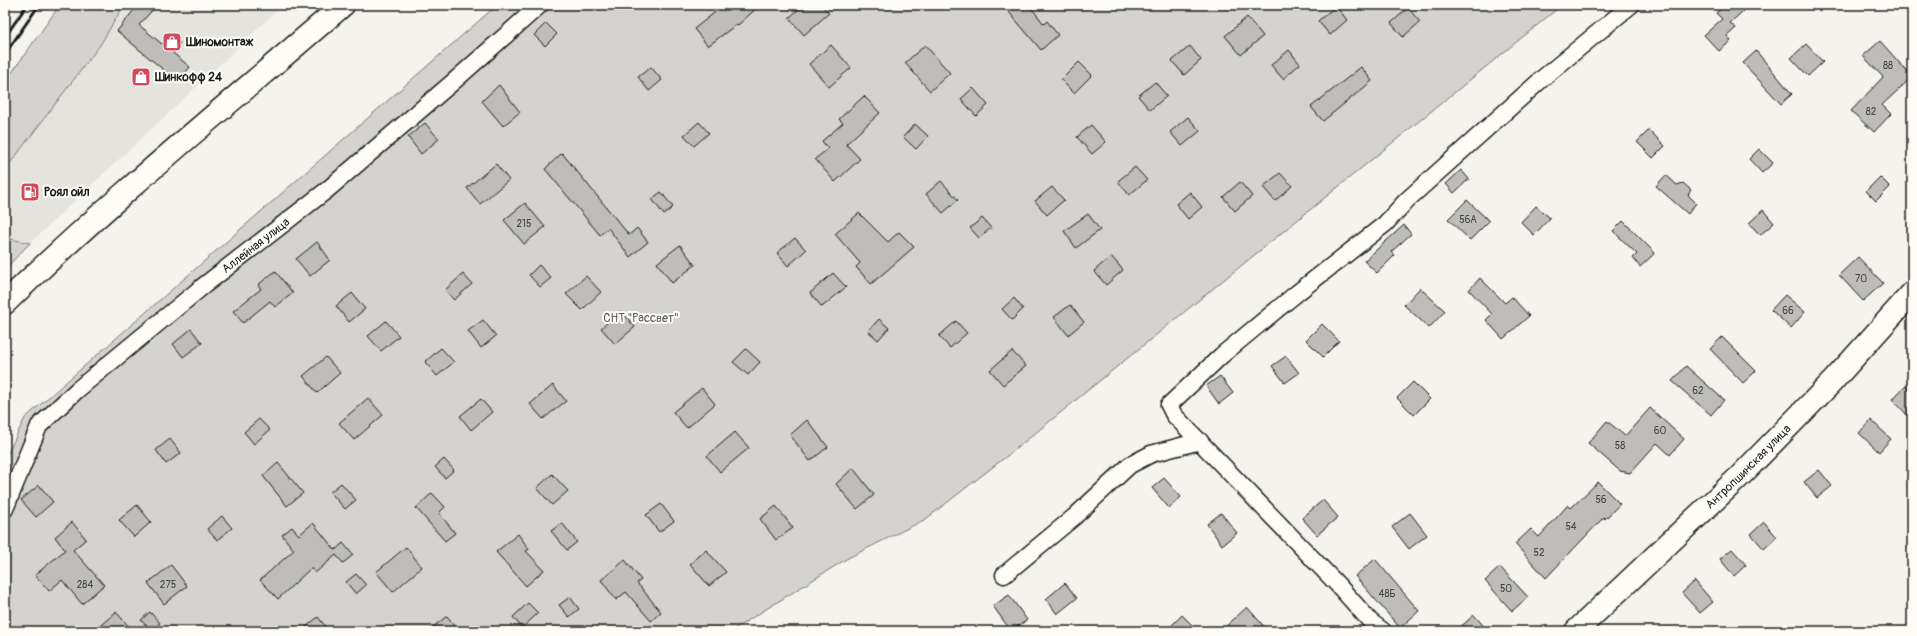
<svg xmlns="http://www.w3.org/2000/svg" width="1917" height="636" font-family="Pangolin,sans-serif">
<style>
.built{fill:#e4e3de}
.green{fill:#d4d3cf;stroke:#787876}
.building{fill:#bebdba;stroke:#1c1c1c}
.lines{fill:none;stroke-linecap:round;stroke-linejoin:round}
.street-casing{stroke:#1c1c1c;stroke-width:19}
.secondary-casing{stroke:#1c1c1c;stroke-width:25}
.street{stroke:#fdfcf7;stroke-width:16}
.secondary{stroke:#fdfcf7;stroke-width:22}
.rail{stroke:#1c1c1c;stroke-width:3}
.labels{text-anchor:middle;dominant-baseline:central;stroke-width:4;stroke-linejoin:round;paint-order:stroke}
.number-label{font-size:10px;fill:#444}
.poi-label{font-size:12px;font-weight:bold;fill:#1c1c1c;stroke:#fdfcf7;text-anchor:start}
.street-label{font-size:12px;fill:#1c1c1c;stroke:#fdfcf7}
.park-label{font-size:12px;fill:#5c5c5b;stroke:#fdfcf7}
</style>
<rect width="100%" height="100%" fill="#f4f3ee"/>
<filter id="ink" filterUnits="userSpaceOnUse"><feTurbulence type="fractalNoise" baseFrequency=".025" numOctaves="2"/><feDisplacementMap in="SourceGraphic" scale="8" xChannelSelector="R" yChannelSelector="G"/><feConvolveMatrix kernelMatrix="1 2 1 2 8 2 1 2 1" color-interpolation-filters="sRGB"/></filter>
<g filter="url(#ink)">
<polygon class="built" points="124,5 283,5 30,243 5,238 5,170 100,45"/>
<g class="green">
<polygon points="60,5 124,5 100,45 5,170 5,82"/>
<polygon points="497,5 1562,5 1012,452 926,519 848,558 731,631 5,631 5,459 25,418"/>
<polygon points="5,238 30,243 5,269"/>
</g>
<g class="building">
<polygon points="138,5 157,5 139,25 162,44 169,35 180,43 173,53 190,67 178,82 117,31"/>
<polygon points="724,5 760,5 738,25 737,24 708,46 694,29"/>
<polygon points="803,5 821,5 829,13 804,35 789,18"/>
<polygon points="1003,5 1029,5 1044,24 1047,21 1058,35 1041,50"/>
<polygon points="1725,5 1737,5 1743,11 1730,23 1736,28 1727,36 1731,41 1719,51 1704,35 1722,19 1716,13"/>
<polygon points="1336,6 1347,20 1330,35 1318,21"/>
<polygon points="1408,8 1420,22 1403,37 1391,23"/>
<polygon points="1247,17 1263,36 1241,55 1225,36"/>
<polygon points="546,23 557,34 545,46 534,35"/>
<polygon points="1880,41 1912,77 1882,105 1891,114 1874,132 1851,111 1883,77 1863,56"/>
<polygon points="1806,44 1823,62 1808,76 1791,58"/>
<polygon points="831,45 851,68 829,87 809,64"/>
<polygon points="925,45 950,73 930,91 905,63"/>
<polygon points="1190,46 1201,60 1184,75 1172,61"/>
<polygon points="1289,50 1300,64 1283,79 1271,65"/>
<polygon points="1756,51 1792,94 1781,104 1743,63"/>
<polygon points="1079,62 1092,75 1074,93 1061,80"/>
<polygon points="651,67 662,80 649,91 638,77"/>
<polygon points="1361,67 1372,81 1323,121 1311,107"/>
<polygon points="1155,82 1167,96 1150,110 1138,96"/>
<polygon points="499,85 520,112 503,126 482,101"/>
<polygon points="973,88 988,105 976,116 961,99"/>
<polygon points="864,96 880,113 846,144 860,159 835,182 815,159 828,149 822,141 843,123 839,119"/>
<polygon points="1188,117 1200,131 1182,146 1170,132"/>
<polygon points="699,122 709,133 694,146 684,135"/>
<polygon points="425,123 439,139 421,154 408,137"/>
<polygon points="915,124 928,136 916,149 903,137"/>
<polygon points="1091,125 1106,142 1092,154 1077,137"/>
<polygon points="1649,130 1665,146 1653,158 1637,142"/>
<polygon points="1759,149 1773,163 1762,173 1749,159"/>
<polygon points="562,153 629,235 637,228 648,242 630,257 608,228 600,235 545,169"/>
<polygon points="496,164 509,180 480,204 467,188"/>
<polygon points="1135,167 1147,180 1129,195 1118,181"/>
<polygon points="1461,170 1469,179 1454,193 1446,184"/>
<polygon points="1280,173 1292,186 1275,201 1263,187"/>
<polygon points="1666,175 1677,185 1683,183 1691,190 1688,195 1696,203 1688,214 1656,186"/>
<polygon points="1880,177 1890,187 1876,201 1866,191"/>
<polygon points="941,181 958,200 943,213 926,194"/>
<polygon points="1240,182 1252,196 1235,211 1223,197"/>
<polygon points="1052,187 1064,200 1047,215 1035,201"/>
<polygon points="661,192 673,207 664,215 652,199"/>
<polygon points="1190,192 1202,207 1188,219 1176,204"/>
<polygon points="1467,200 1489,221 1470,240 1448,219"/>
<polygon points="525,203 545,227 524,244 504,220"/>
<polygon points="1536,206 1550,218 1534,235 1521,222"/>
<polygon points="1763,210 1774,223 1760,235 1749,223"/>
<polygon points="859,213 888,242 899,232 914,247 871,284 856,267 860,263 835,234"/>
<polygon points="1088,214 1100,230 1076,248 1064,231"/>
<polygon points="982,218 991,228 979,238 970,228"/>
<polygon points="1623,221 1655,253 1640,267 1633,258 1637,254 1613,231"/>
<polygon points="1404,225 1411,234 1391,252 1395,255 1377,273 1364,261"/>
<polygon points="795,238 806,250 788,266 777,253"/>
<polygon points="317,242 330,260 310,276 296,259"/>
<polygon points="680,245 695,265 672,283 657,263"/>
<polygon points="1111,256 1123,270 1106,285 1094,271"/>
<polygon points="1858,257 1883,283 1863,301 1839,275"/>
<polygon points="539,265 551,278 540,287 529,275"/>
<polygon points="275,271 293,293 275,307 270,301 243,323 233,311 261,289 258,285"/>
<polygon points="833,273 846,287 822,307 810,293"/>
<polygon points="463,274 472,284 454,300 445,290"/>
<polygon points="586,276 601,292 582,310 566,294"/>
<polygon points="1480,278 1505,303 1512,297 1529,316 1503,339 1486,320 1492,314 1469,290"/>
<polygon points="1420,288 1445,311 1429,328 1404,305"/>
<polygon points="352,293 365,309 349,322 336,306"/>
<polygon points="1785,295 1805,312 1791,328 1771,310"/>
<polygon points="1014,298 1023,309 1012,320 1002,309"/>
<polygon points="1070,305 1084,322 1068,335 1054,317"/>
<polygon points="621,311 635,327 615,344 601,328"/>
<polygon points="879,319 889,328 878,340 868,331"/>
<polygon points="483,320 496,336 481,348 468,331"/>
<polygon points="386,321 399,336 381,351 368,336"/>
<polygon points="956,321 967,333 950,348 939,336"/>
<polygon points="1322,324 1339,341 1323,357 1306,340"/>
<polygon points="191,329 202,343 183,357 173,344"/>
<polygon points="1722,337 1756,371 1743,383 1710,349"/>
<polygon points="441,348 454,362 437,376 425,362"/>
<polygon points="746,349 760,362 748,375 733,362"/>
<polygon points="1012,351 1026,366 1003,385 990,370"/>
<polygon points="1286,356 1299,373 1285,383 1272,366"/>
<polygon points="326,357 340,373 317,393 303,376"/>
<polygon points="1686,366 1724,400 1711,415 1672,381"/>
<polygon points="1220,376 1233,393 1219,404 1206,386"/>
<polygon points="1413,382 1430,399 1414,415 1397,398"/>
<polygon points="553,385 566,401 543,419 530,404"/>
<polygon points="1906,386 1912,393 1912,420 1892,399"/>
<polygon points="702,388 715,404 687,428 673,412"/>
<polygon points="368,398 383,415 354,440 339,423"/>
<polygon points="481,399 492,412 471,430 460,416"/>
<polygon points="1650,408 1684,439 1670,455 1657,443 1630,473 1620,471 1588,443 1607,421 1625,436"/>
<polygon points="259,419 270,430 254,444 244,432"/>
<polygon points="807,420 828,447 810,461 790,435"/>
<polygon points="1871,420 1891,439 1879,452 1859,433"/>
<polygon points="735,432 749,448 720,472 707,456"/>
<polygon points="170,439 181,453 166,464 156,450"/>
<polygon points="444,459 454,470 445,478 435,467"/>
<polygon points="278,463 303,493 287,506 263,476"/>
<polygon points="853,468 874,495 857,509 836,484"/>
<polygon points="1819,470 1832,486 1817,498 1804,482"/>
<polygon points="552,474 568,491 552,505 537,488"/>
<polygon points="1164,478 1181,497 1169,508 1152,488"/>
<polygon points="1598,482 1620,504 1605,519 1604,517 1546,578 1515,544 1531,529 1539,537 1568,505 1571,508"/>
<polygon points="341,483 356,500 345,509 330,492"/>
<polygon points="39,485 53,502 36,517 21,500"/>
<polygon points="432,493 445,507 439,513 455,533 445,541 416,508"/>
<polygon points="1323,500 1338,517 1317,535 1302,518"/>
<polygon points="661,504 674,521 659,532 646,515"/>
<polygon points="137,505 151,522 134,537 119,520"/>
<polygon points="776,506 793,528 776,540 760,519"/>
<polygon points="1221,513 1237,533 1222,545 1207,524"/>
<polygon points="1410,513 1427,535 1409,549 1392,527"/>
<polygon points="222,516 232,528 217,540 207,529"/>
<polygon points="72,522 86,539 73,550 104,585 82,604 62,580 49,591 35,575 65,550 55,537"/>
<polygon points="1764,522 1777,537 1764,549 1751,534"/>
<polygon points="313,523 335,550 343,543 353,555 343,563 336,555 315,573 311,568 278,599 260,580 294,550 282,535 292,527 299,535"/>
<polygon points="562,523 577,542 567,550 551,531"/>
<polygon points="518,534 529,549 526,551 544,570 526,586 496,552"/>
<polygon points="406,547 422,567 393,592 376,572"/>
<polygon points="1732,549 1746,565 1734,576 1720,559"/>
<polygon points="706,550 726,572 709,586 690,564"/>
<polygon points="1375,559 1419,611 1400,628 1355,576"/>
<polygon points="625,560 641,580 637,583 661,612 651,621 626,592 616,600 601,580"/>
<polygon points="171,565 187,586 164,604 148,583"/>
<polygon points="1500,567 1528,597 1512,611 1485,581"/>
<polygon points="356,574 366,585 356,594 346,582"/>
<polygon points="1695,581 1713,602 1700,613 1682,593"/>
<polygon points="1065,583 1077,598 1057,614 1046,599"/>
<polygon points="1009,595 1027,620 1011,631 993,606"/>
<polygon points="570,597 579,609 569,617 559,605"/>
<polygon points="528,603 538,613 522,628 513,617"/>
<polygon points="1247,607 1268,631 1221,631"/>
<polygon points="116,612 133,631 94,631"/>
<polygon points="150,612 160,623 151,631 141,620"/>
<polygon points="1182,615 1198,631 1166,631"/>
<polygon points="1474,615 1488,631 1456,631"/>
<polygon points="447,616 459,631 428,631"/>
<polygon points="318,617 329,631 301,631"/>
</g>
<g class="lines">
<g class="street-casing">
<g id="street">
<path id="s1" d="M5 509 39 426 77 390 202 287 327 190 453 82 540 5"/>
<polyline points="1004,575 1074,517 1130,465 1151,454 1200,441"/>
<polyline points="1383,631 1371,622 1337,584 1174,415 1169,405 1222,355 1297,293 1385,224 1407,200 1543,78 1631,5"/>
</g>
</g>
<g class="secondary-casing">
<g id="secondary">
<path d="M5 303C113 198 230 103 343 5"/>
<path id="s2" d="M1576 631 1740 476 1832 382 1912 293"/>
</g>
</g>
<use href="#street" class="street"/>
<use href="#secondary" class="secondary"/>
<g class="rail">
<polyline points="5,37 27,5"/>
<polyline points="5,54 39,5"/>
</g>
</g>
</g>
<defs>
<g id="shop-square" transform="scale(1)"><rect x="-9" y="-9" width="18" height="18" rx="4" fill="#d1495b" stroke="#fdfcf7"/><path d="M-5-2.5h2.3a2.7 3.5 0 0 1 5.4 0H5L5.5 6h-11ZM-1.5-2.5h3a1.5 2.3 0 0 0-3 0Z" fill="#fff"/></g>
<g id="fuel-square" transform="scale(1)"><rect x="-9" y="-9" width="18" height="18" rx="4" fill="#d1495b" stroke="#fdfcf7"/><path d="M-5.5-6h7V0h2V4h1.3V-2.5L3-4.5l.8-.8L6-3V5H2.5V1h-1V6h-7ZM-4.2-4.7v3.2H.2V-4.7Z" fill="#fff"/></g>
</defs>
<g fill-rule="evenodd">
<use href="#shop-square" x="172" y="42"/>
<use href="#shop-square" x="141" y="77"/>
<use href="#fuel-square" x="30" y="192"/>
</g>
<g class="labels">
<g class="number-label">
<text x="1888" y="66">88</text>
<text x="1871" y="112">82</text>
<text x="1468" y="220">56А</text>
<text x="524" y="224">215</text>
<text x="1861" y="279">70</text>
<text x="1788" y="311">66</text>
<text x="1698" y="391">62</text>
<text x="1660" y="431">60</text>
<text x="1620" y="446">58</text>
<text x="1601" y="500">56</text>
<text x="1571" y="527">54</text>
<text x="1539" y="553">52</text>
<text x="85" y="585">284</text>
<text x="168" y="585">275</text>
<text x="1506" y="589">50</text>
<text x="1387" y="594">48Б</text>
</g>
<g class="poi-label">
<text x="186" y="42">Шиномонтаж</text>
<text x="155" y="77">Шинкофф 24</text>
<text x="44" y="192">Роял ойл</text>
</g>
<g class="street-label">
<text stroke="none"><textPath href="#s1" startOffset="372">Аллейная улица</textPath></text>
<text stroke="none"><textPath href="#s2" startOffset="238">Антропшинская улица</textPath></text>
</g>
<g class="park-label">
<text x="641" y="318">СНТ "Рассвет"</text>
</g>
</g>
<rect width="1917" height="636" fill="none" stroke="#fdfcf7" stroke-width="20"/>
<rect x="10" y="10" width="1897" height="616" fill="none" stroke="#1c1c1c" stroke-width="1.5" filter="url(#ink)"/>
</svg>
